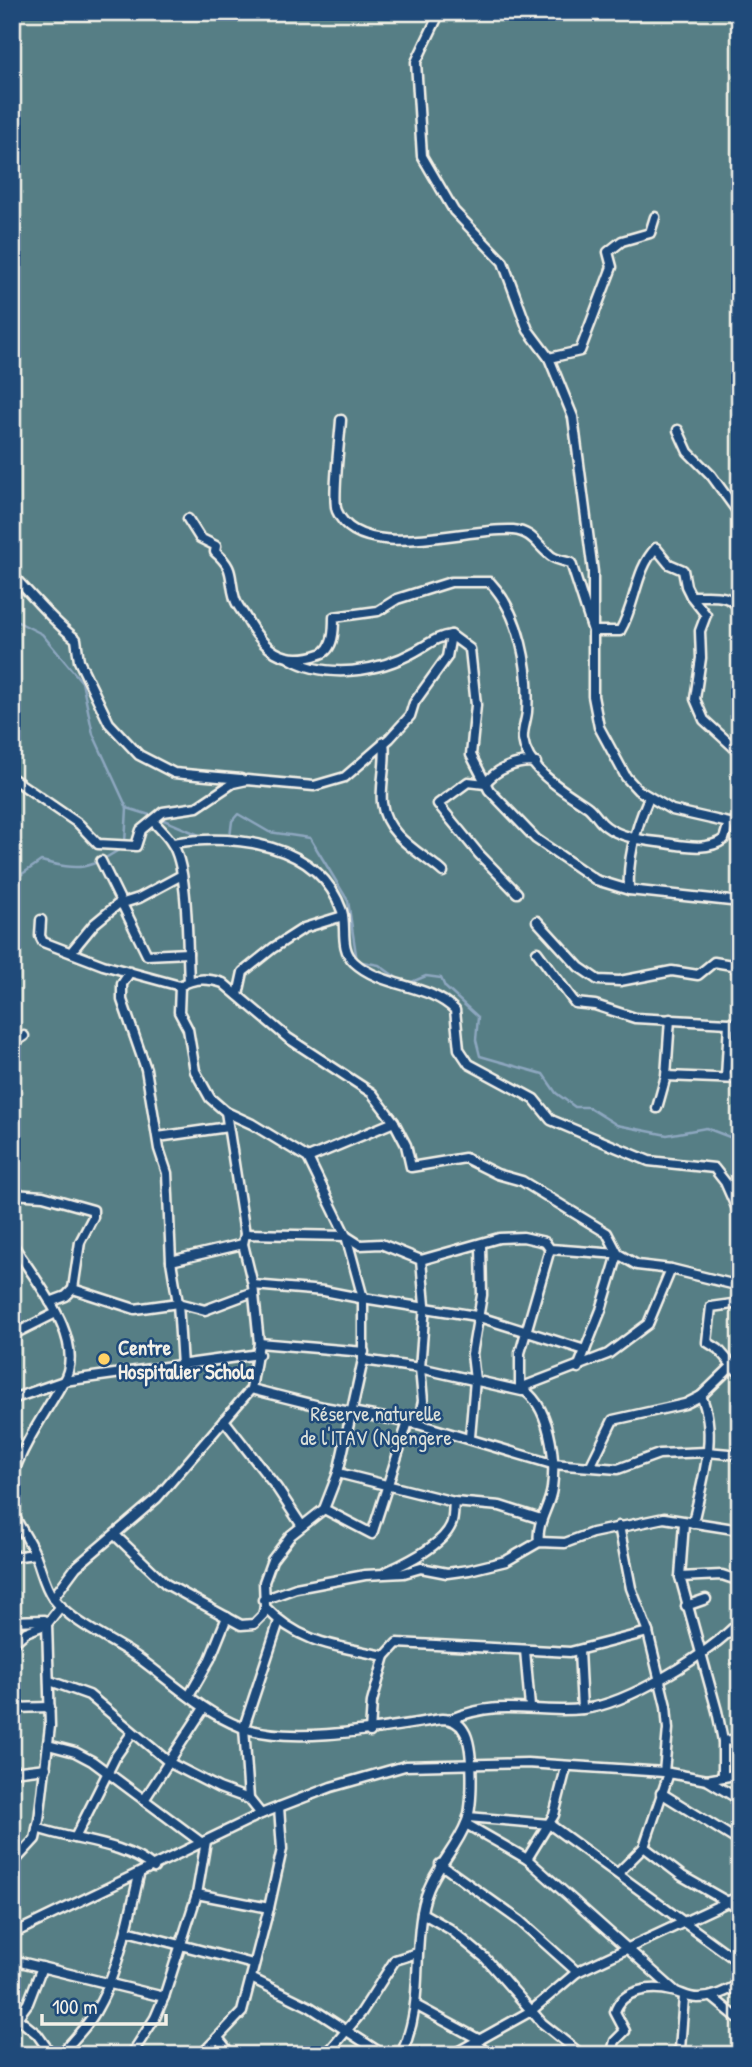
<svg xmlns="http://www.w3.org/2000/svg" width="752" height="2067" font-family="'Patrick Hand',sans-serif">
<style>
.green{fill:#577e85;stroke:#a6b8b6;stroke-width:2}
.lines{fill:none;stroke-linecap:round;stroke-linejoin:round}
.stream{stroke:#8da7bf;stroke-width:2.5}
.street-casing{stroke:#f4f1e8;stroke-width:13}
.street{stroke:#1f4a7a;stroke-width:8}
.poi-dot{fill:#ffd166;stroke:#1f4a7a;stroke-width:2.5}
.labels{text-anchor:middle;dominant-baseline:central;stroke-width:5;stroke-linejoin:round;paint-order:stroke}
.poi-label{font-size:21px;font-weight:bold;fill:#f4f1e8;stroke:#1f4a7a;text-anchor:start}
.park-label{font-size:21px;fill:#dce0d9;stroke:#1f4a7a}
</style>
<rect width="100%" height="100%" fill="#1f4a7a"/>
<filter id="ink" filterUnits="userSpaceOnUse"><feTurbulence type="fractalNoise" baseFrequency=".0143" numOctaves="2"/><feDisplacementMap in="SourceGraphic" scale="14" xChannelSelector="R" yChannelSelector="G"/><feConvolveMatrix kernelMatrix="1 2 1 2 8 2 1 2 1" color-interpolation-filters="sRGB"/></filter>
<g filter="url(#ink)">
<rect class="green" x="12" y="12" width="728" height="2043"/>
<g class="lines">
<g class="stream">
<polyline points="12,619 42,634 82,682 93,734 127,808 125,843"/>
<polyline points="127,808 153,816"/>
<polyline points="159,818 199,835 230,837 232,821 238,814 269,832 310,838 348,901 357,961 379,965 401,981"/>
<path d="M12 881 41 861C81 871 87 870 122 848"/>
<polyline points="407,984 426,976 441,978 445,987 478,1017 476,1040 480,1056 543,1074 556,1093 575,1107 588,1107 617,1125 667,1135 706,1128 740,1141"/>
</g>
<g class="street-casing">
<g id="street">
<polyline points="440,12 416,62 422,156 454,211 503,262 528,330 549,358 573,417 593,572 593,696 599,727 626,777 638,790 672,810 729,823"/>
<polyline points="549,358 580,351 612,267 608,252 622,241 650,233 655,217"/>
<path d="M341 420C340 437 332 500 337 511 359 564 467 527 513 530 533 532 536 544 551 556 556 560 565 561 571 563L593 631H620C636 604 635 570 656 548L669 564 683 570 686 586 691 596C709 597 731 591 740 611"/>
<polyline points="678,430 688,452 711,475 740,515"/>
<path d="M188 519 200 538 216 546 215 552C236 570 228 576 235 599 237 606 243 612 246 618 263 648 282 667 320 654 334 650 334 629 334 617L378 611 397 599 451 582H490C520 614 530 669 527 712 526 721 522 731 523 739 527 771 565 791 588 807 594 812 597 818 602 823 615 836 639 840 657 842 678 844 706 853 724 839L729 823 740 825"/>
<path d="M12 575C34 597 51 620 76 639L79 661 109 723 139 755 174 773 241 779"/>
<polyline points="691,596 706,615 700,631 701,658 695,699 704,720 740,753"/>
<path d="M289 658C326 680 379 672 416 651 429 644 436 637 451 635"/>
<path d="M384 742C387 763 380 783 382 803 386 837 422 853 443 872"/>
<polyline points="12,778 79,824 98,844 136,846 141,830 163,812 197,807 233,783 247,780 314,786 345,777 390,738 410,716 414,703 447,657 451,635 470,649 476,705 471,755 489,790 536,839 596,880 629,890 740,902"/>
<path d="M153 821C159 828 166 834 171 842 189 866 187 948 189 981"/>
<path d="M173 843C235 834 318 842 342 911 347 927 339 948 354 962 382 988 428 983 455 1010L459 1049 469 1064 534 1099 551 1120 649 1161 714 1168 725 1182 740 1216"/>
<polyline points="101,861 147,955 188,953"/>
<path d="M629 890C627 858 636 827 649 797"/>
<path d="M517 893 479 854 438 804 468 782 485 784C495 769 519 760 536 763"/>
<polyline points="41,920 40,936 43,942 103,965 180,986"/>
<polyline points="537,921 579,967 598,980 620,981 672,971 698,975 714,962 732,965 740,974"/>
<polyline points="71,952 94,924 117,905 139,898 180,876"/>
<polyline points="537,952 575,1003 595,1005 635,1018 729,1023 740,1027"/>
<polyline points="130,972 122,984 122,1000 146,1069 159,1149 167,1173 171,1261 178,1303 182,1366"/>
<polyline points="238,995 243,972 273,948 304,928 343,916"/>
<polyline points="12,1044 24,1036"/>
<polyline points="666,1076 740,1079"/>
<polyline points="726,1078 729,1023"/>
<polyline points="657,1108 666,1076 670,1019"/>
<path d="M226 1112 252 1124 308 1158 346 1236 363 1298V1360L338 1473 324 1509 291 1535 272 1560 264 1582 265 1607C300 1644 337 1646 385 1656L397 1643 570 1652 648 1632"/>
<polyline points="158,1137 228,1127"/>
<polyline points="308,1158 394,1122"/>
<polyline points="12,1194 43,1196 93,1210 93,1217 80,1242 73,1289"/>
<polyline points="245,1234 346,1236 360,1245 381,1244 421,1260 499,1238 523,1237 545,1242 550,1249 618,1254 637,1265 671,1269 740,1286"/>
<path d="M12 1243C33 1278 89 1341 63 1382 46 1412 23 1444 12 1477"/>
<polyline points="171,1261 243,1244"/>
<polyline points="253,1285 324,1291 360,1298"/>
<polyline points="363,1298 476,1316 585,1350"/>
<polyline points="50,1302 66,1296 73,1289 135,1309 178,1303 205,1310 253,1292"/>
<polyline points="740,1303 711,1307 707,1342 718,1349 740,1374"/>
<polyline points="12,1335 56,1313"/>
<polyline points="259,1343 364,1352"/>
<polyline points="363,1360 420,1368 522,1391"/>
<polyline points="520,1388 608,1354 648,1324 671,1269"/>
<polyline points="251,1389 323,1407 418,1424 552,1464 618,1469 659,1454 707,1452 740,1455"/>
<polyline points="12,1399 64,1381 259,1354"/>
<polyline points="224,1420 277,1488 302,1526"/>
<polyline points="418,1424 423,1401 420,1368 425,1305 421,1260"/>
<polyline points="470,1437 475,1380 472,1354 482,1295 481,1245"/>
<polyline points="591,1465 613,1420 685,1404 701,1396 732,1366"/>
<polyline points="338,1473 454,1502 500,1506 541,1519"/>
<polyline points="324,1509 372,1534 408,1422"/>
<path d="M12 1512C19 1526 29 1540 35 1554 41 1568 44 1586 53 1598 74 1625 113 1640 140 1659 173 1683 203 1712 241 1727 293 1746 388 1727 442 1719 451 1719 459 1722 464 1731 474 1746 473 1804 467 1821 454 1855 429 1871 422 1912 413 1965 424 2003 401 2055"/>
<polyline points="684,1523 680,1577 717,1711 723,1741 723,1777"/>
<path d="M693 1523C701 1484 719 1435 701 1396"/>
<polyline points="619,1526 631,1588 648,1632 666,1706 668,1729 664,1772"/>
<polyline points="116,1536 166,1584 241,1625 254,1624 263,1615 265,1607"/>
<path d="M539 1542C536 1522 550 1507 552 1488 556 1458 550 1403 520 1388V1353L550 1249"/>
<polyline points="12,1557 35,1554"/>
<path d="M386 1572C406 1563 442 1546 451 1525 454 1519 453 1510 454 1502"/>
<polyline points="680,1577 722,1575 740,1581"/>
<polyline points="739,1595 740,1595"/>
<path d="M53 1598 76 1567 157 1498 251 1389 259 1343 253 1285 243 1244 245 1234 226 1112 210 1098 195 1071 188 1029 179 1012 180 986C194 978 207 978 223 983L288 1038 372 1093 394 1122 406 1145 411 1167 465 1158 497 1174 522 1181 607 1233 618 1254 601 1310 578 1368"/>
<polyline points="263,1600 296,1588 365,1575 404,1573 421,1568 447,1573 469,1570 506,1561 539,1542 565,1543 592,1533 664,1518 740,1530"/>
<polyline points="686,1606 706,1599"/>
<polyline points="12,1621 44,1620"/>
<polyline points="12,1644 26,1632 47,1624"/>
<polyline points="525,1650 530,1707"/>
<polyline points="579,1651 582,1709"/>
<polyline points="50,1681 89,1695 170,1763 219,1788 249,1799 261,1814"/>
<polyline points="189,1696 210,1659 227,1617"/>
<polyline points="12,1708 50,1707"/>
<path d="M451 1719C504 1698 532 1714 583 1709 628 1704 709 1654 740 1621"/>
<polyline points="370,1732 372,1702 385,1656"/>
<polyline points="723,1741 740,1739"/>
<polyline points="48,1745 75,1752 92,1761 202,1843"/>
<polyline points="12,1772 46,1768"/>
<polyline points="707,1780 740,1800"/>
<polyline points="661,1793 740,1842"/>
<polyline points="249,1799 244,1727 279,1621"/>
<polyline points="144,1800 204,1708"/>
<polyline points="468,1817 549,1824 740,1963"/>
<polyline points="466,1824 527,1859 675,1991"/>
<path d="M37 1828C76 1842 121 1841 154 1868"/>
<polyline points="75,1838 116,1756 132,1733"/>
<polyline points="644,1847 682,1876 740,1909"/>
<polyline points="527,1859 554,1815 566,1768"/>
<polyline points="12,1864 35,1839 39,1820 50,1726 47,1624 61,1606"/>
<polyline points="440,1864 520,1921 577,1972"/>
<polyline points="619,1872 644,1847 669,1773"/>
<polyline points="197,1894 269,1908 242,2012 201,2055"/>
<polyline points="269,1908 282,1849 279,1807"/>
<polyline points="422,1913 450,1929 485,1958 542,2023 582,2055"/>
<polyline points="127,1931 253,1964"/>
<polyline points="12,1934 261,1814 331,1787 405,1766 527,1763 664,1772 707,1780 740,1774"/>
<polyline points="12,1960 164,1997"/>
<polyline points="251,1978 310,2007 384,2055"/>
<polyline points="712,1997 740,2020"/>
<polyline points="417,2006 480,2040"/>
<polyline points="12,2014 37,2034 52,2055"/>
<polyline points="12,2025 28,2003 42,1967"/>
<polyline points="218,2038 231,2055"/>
<polyline points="476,2043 489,2055"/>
<path d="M60 2055C73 2040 89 2025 98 2007 118 1972 130 1915 139 1875"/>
<polyline points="131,2055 155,2018 164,1997 197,1894 206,1841"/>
<polyline points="326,2055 361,2013 395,1960 417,1953"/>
<polyline points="452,2055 531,2011 577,1972 740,1896"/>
<path d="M611 2055 615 2041 625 2031 615 2012C622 1989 652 1986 672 1991 682 1993 687 1998 698 1998 714 1998 726 1991 740 1984"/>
<polyline points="673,2055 680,2049 684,1997"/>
</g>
</g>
<use href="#street" class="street"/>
</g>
</g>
<circle class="poi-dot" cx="104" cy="1359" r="7"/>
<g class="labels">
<g class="poi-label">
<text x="118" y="1347">Centre<tspan x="118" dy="24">Hospitalier Schola</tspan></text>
</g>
<g class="park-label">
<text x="376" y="1413">Réserve naturelle<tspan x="376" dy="24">de l'ITAV (Ngengere</tspan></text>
</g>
</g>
<rect width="752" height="2067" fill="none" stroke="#1f4a7a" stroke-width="42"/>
<rect x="21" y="21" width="710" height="2025" fill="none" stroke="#f4f1e8" stroke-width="2.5" filter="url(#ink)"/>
<path d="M42 2014v10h124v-10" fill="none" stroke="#f4f1e8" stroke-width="3.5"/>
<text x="52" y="2014" font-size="21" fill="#f4f1e8" stroke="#1f4a7a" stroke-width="5" paint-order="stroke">100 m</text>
</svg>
